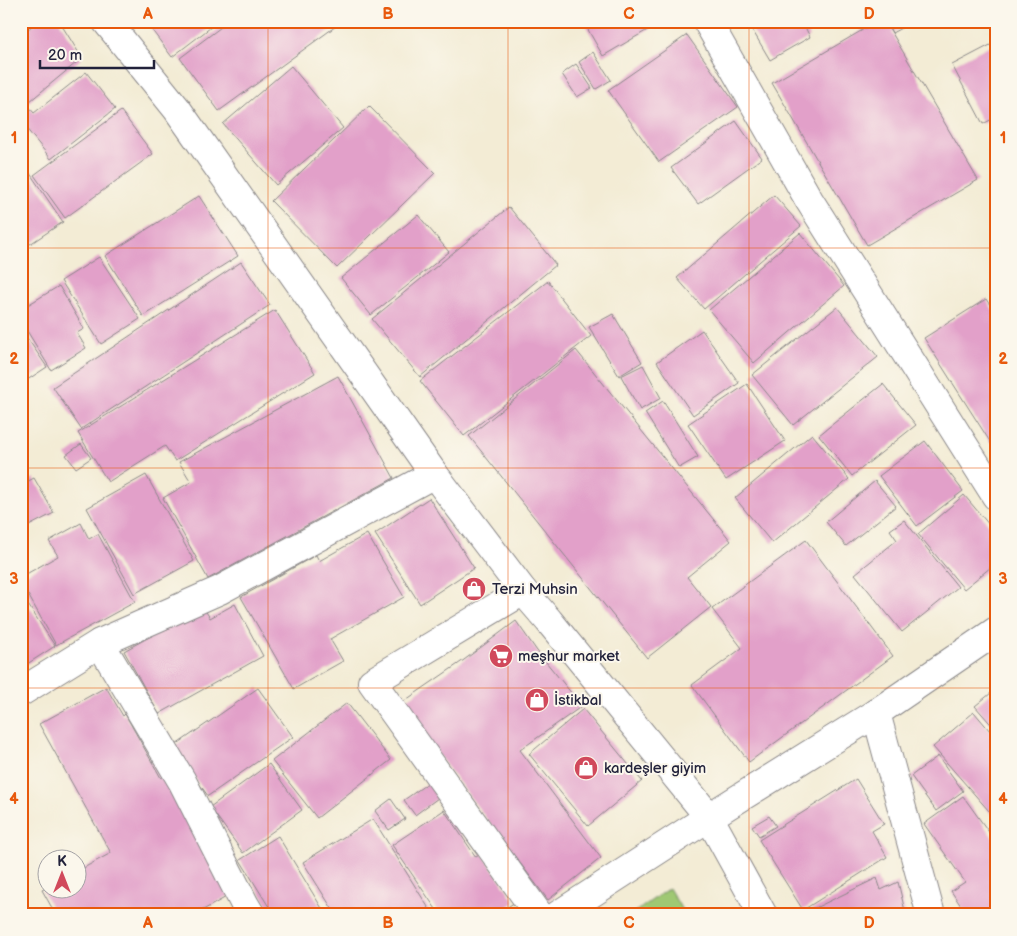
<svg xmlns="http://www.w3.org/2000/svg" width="1017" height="936" font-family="'Balsamiq Sans',sans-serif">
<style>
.green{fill:#9fc873;stroke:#607557}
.building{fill:#e2a0c9}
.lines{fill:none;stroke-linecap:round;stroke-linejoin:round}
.street-casing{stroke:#8a8788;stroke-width:30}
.secondary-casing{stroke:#8a8788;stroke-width:30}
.street{stroke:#fff;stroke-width:28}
.secondary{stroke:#fff;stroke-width:28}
.grid{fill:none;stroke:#e8590c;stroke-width:1;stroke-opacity:0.55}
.labels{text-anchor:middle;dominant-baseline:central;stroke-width:4;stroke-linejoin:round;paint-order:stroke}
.poi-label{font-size:15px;fill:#22223b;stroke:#fbf7ec;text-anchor:start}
.neatline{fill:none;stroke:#e8590c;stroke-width:2}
.grid-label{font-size:16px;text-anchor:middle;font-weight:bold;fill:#e8590c}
</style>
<rect width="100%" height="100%" fill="#fbf7ec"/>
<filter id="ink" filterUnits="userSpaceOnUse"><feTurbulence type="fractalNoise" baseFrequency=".02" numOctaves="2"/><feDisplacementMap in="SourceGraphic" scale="10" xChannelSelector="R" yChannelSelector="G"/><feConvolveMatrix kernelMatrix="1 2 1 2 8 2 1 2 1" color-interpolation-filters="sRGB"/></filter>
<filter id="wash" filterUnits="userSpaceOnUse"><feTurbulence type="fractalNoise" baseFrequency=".0096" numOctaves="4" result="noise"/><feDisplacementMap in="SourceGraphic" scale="20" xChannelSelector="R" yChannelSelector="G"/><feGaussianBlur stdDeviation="1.12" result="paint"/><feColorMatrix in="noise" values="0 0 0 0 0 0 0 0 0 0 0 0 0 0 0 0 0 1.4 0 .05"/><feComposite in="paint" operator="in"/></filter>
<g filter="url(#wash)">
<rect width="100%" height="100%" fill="#f3ecd5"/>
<polygon class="green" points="669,888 685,915 631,915"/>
<g id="blocks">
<g class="building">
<polygon points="39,21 59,21 82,58 24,106 21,102 21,34"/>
<polygon points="145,21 219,21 172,57"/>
<polygon points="229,21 343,21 219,111 180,58"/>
<polygon points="583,21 663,21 603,56"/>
<polygon points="747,21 806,21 803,23 810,37 770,60"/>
<polygon points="878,21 885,21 978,180 867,245 772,83"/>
<polygon points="886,21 914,21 892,33"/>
<polygon points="687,35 738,107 659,162 608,90"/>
<polygon points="996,42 996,117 983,124 952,65"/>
<polygon points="593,52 611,80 596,89 579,62"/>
<polygon points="576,64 592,88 577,97 562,74"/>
<polygon points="291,66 343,128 276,185 223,124"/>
<polygon points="86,72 115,109 51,159 21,122 21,112 28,106 34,113"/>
<polygon points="369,106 435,173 337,268 271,201"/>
<polygon points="121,111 153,154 65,218 34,175"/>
<polygon points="736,121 762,158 698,204 671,168"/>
<polygon points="29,172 63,222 21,250 21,177"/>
<polygon points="774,195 801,226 704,309 677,278"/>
<polygon points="199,196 238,256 143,316 105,256"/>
<polygon points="509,207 556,265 420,377 372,319"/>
<polygon points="418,215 449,252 371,315 341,278"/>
<polygon points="800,233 844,286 754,363 709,310"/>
<polygon points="99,257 140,319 101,344 61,281"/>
<polygon points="241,262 270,305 81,429 53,387"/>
<polygon points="548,281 591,336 464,436 420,381"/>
<polygon points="59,286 84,329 77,333 86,348 51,370 21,321 21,309"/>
<polygon points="986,299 996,314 996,451 924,338"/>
<polygon points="837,307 878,357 793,425 752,375"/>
<polygon points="275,310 315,373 175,461 165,446 108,482 78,433"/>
<polygon points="613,314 642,362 619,376 589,327"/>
<polygon points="21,329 47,367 21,384"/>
<polygon points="702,330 739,383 693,415 657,362"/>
<polygon points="576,350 731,541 687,577 711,607 647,658 469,436"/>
<polygon points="643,365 661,398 640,410 621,376"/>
<polygon points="338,376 394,478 208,579 163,498 191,482 179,462"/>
<polygon points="747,384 785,441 726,480 688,424"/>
<polygon points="883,384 916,425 852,476 819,435"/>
<polygon points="663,401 698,457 679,468 645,413"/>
<polygon points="812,434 849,479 772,543 735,498"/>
<polygon points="925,441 963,491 917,526 879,476"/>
<polygon points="81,444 91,458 76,468 66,455"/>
<polygon points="146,475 194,561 134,594 87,508"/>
<polygon points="34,478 54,513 21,530 21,485"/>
<polygon points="875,481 896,506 846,546 826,522"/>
<polygon points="964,495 996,533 996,563 964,589 918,534"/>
<polygon points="429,498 474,568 420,604 375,534"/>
<polygon points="904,520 958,587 902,632 855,574 897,540 890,530"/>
<polygon points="81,523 89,539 98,534 135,602 56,645 21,582 21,577 58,556 49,541"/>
<polygon points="367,534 404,597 330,639 343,661 294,689 241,597 316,555 319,561"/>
<polygon points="806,540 893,656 749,762 692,685 742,648 712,609"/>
<polygon points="21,594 55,646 21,668"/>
<polygon points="235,604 263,656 159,714 124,651 203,607 210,618"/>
<polygon points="516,621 537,651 582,706 520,750 601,858 548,900 400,704 464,660"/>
<polygon points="106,687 123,716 125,714 161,778 164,776 230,895 194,915 56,915 42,890 48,887 48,888 78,888 78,871 111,853 39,724"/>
<polygon points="258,688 293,737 208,796 173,747"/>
<polygon points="996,689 996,730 975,706"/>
<polygon points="347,703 391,760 317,818 272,761"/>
<polygon points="583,709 642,781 588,826 529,754"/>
<polygon points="974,712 996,738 996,819 933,747"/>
<polygon points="938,756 963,791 936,811 911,776"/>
<polygon points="269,764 302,810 243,853 210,807"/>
<polygon points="856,779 884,824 872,831 887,857 803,910 759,840"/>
<polygon points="428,783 438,798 415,815 404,800"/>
<polygon points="963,796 996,842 996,915 967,915 951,891 965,882 924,824"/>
<polygon points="391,799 405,819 389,830 375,811"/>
<polygon points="444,810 476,857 482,853 515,902 496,915 440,915 392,845"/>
<polygon points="769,816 776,826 759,836 752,826"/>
<polygon points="373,819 433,915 336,915 303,862"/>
<polygon points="278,836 326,915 274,915 240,860"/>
<polygon points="877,878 881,890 898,882 906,915 809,915 807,912"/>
</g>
</g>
</g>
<g filter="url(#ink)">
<use href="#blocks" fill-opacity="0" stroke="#8a8788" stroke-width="1"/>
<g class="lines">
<g class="street-casing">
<g id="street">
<polyline points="707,21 809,200 996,496"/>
<polyline points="523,591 372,682 539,915"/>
<polyline points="100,643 182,781 245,905 251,915"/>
<polyline points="21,692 100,643 220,590 434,474"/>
<polyline points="876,713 931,915"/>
<polyline points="558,915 709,817 876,713 996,631"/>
</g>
</g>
<g class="secondary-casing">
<polyline id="secondary" points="106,21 177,109 434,474 523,591 549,621 709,817 763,915"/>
</g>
<use href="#street" class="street"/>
<use href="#secondary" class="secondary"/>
</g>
</g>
<path class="grid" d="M268 21V915M508 21V915M749 21V915M21 248H996M21 468H996M21 688H996"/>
<defs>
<g id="shop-disc" transform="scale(1.25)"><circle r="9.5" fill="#d1495b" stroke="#fbf7ec"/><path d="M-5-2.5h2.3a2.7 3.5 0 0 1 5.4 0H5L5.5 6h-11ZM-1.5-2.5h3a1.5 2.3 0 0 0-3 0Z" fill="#fff"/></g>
<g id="supermarket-disc" transform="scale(1.25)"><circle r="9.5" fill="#d1495b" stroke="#fbf7ec"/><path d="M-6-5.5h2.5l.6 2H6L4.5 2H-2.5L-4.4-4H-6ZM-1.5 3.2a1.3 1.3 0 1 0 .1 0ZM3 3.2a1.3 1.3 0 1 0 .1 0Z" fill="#fff"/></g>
</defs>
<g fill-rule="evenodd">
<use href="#shop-disc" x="474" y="589"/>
<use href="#supermarket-disc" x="501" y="656"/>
<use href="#shop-disc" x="537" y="700"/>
<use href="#shop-disc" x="586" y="768"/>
</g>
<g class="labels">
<g class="poi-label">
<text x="492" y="589">Terzi Muhsin</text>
<text x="518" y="656">meşhur market</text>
<text x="554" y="700">İstikbal</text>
<text x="604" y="768">kardeşler giyim</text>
</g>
</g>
<rect width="1017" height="936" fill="none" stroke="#fbf7ec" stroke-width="55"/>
<g transform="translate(62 874)"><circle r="24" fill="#fbf7ec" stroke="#a4a2a5"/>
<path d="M0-4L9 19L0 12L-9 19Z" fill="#d1495b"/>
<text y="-8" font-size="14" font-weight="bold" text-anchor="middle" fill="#22223b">K</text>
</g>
<path d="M40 60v8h114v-8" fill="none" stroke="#22223b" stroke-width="2.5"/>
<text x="48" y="60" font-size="15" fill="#22223b" stroke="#fbf7ec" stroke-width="4" paint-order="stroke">20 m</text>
<rect x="28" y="28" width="962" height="880" class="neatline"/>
<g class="grid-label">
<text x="148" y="19">A</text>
<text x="388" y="19">B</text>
<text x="629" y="19">C</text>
<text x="869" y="19">D</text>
<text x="14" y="143">1</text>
<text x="1003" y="143">1</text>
<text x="14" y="364">2</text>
<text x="1003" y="364">2</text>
<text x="14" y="584">3</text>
<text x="1003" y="584">3</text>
<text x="14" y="804">4</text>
<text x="1003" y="804">4</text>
<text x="148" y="928">A</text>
<text x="388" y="928">B</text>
<text x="629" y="928">C</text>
<text x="869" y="928">D</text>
</g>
</svg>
